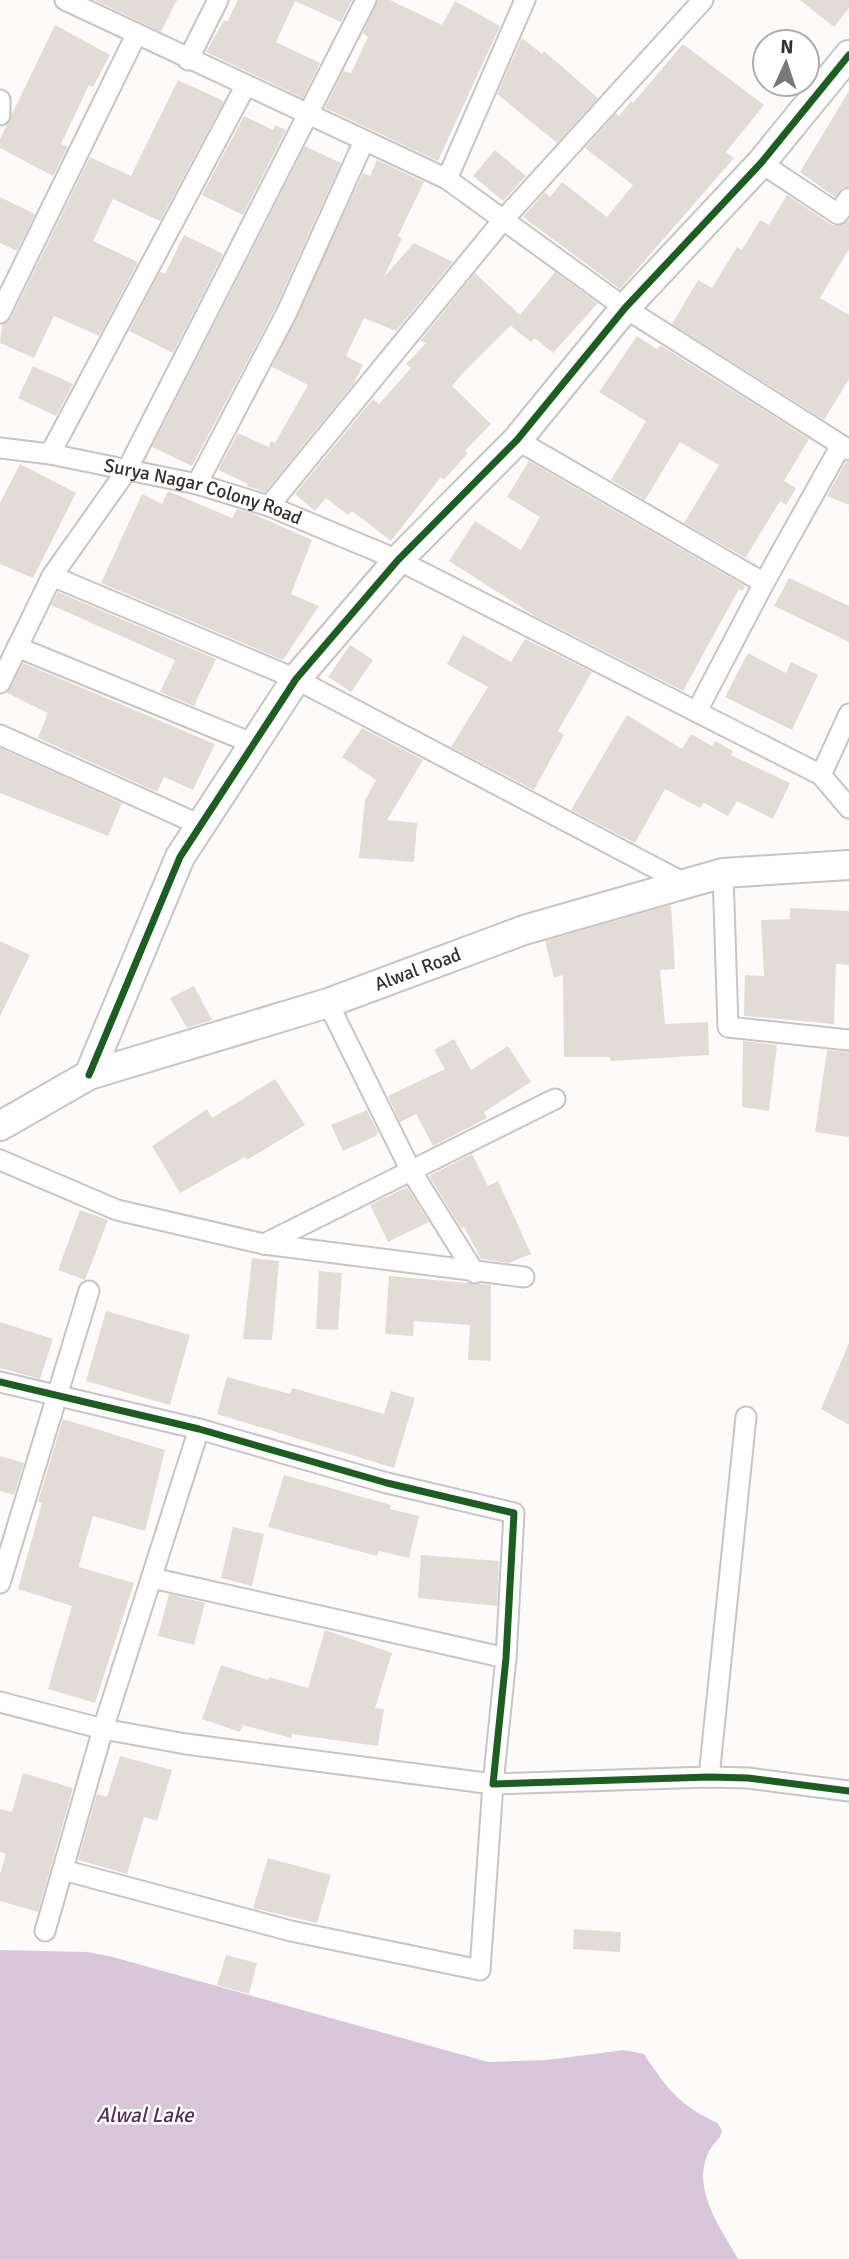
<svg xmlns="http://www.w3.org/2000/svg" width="849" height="2259" font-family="Signika,sans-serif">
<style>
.water{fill:#dac6db}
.building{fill:#e2dcd6}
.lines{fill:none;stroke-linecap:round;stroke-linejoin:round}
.street-casing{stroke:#c7c4c4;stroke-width:23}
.secondary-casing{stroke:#c7c4c4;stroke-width:32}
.street{stroke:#fffefe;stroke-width:19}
.secondary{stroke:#fffefe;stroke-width:28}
.cycleway-casing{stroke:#fff;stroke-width:11}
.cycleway{stroke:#1b5e20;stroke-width:7}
.labels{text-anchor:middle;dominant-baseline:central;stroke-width:5;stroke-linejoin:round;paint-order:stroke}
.street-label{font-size:19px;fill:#343030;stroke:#fff}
.water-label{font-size:21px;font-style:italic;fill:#55305a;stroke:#fff}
</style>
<rect width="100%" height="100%" fill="#fdfbfa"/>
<path class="water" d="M0 1950 88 1952 113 1957 488 2062 547 2060 624 2050 644 2054C666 2088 681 2107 718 2123L722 2131C720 2140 715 2141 711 2148 688 2186 721 2228 738 2259H0Z"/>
<g class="building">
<polygon points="94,0 177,0 161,32"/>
<polygon points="238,0 352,0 341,22 295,1 276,42 320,63 303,98 206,52 224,20 227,22"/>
<polygon points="378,0 390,0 442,25 455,1 500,26 438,161 325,108 343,71 351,73 368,37 363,33"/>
<polygon points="800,0 849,0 849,8 834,27"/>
<polygon points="55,25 110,55 93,87 89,85 61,144 68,147 53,176 0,148 0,139"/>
<polygon points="522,38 542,54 544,51 598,98 557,143 497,94"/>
<polygon points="683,44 764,105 726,152 734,158 620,289 523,217 545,192 550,197 562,182 607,217 633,185 585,148 616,113 619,116 631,101 633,103"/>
<polygon points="178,80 224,101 160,221 113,199 93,241 138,262 99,336 54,316 34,358 0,343 2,325 11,318 90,157 131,176"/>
<polygon points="849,91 849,186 843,187 835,197 800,172"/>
<polygon points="244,116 273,130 275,125 286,130 243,215 202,195"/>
<polygon points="305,146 341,163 275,309 192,466 152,447"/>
<polygon points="495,150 526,176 503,201 473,176"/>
<polygon points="377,160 424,182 398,236 402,238 384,277 414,243 453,262 396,331 364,318 346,356 363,365 354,383 265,492 247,486 248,484 218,470 238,433 269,447 271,441 275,443 308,385 272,367 363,173 370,176"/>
<polygon points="787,195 832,225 843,225 849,220 849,249 820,298 849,315 849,379 824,420 672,324 698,280 712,288 737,247 742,250 760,220 769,225"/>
<polygon points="0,197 35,214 17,251 0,243"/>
<polygon points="184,235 223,254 173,353 129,331 160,272 165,274"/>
<polygon points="555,272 598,303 553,353 535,338 531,342 511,326 514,322 463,373 452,386 491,424 465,451 468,453 444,480 441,477 391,541 352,511 348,515 326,498 315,511 295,494 373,399 379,404 411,368 406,364 426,343 420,341 475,273 520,315"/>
<polygon points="637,336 657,349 660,345 809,439 784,481 796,488 786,505 780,501 746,557 758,565 684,523 719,465 680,442 645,500 611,480 646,421 599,392"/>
<polygon points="33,366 73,384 56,416 18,398"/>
<polygon points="529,461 745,586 743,591 739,589 683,691 535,616 449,561 475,521 521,550 540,517 507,497"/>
<polygon points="846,462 849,462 849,505 827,496"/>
<polygon points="20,464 76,493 33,578 0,564 0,503"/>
<polygon points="168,491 232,518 237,509 251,513 312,540 291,594 319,606 283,660 101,583 142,494 162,504"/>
<polygon points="789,578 849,606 849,642 774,606"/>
<polygon points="58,592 216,659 194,706 160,692 175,660 51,605"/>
<polygon points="463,635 511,662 525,639 592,672 558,731 564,735 534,790 451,747 488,687 447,664"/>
<polygon points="350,645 373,660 351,692 328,677"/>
<polygon points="748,653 786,673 791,662 818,675 792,730 725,697"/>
<polygon points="23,663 215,744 193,790 164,777 157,792 38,738 48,713 7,693"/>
<polygon points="627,715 682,749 691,734 712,746 715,741 733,751 731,755 790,783 773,819 737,801 728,816 704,803 700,808 665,789 635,843 571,810"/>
<polygon points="362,728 423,760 387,820 417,823 414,862 359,858 365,800 376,780 342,757"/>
<polygon points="0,748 122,803 108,836 0,793"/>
<polygon points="671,905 675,969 660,970 665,1024 708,1022 709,1055 610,1061 610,1057 564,1057 563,975 554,978 545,941"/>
<polygon points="790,908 849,911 849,965 836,964 834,1024 744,1016 745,975 764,976 761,920 790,919"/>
<polygon points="0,941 30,955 0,1016"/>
<polygon points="194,986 212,1020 187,1028 170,998"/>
<polygon points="454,1039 471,1070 508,1046 531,1082 484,1112 487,1118 433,1146 416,1114 400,1122 388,1096 445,1069 434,1050"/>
<polygon points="743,1041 777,1045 769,1111 742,1107"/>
<polygon points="827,1050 849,1052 849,1137 815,1132"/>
<polygon points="275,1079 305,1125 247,1160 245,1157 180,1193 152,1146 207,1109 212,1118"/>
<polygon points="367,1110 378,1132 376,1136 343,1151 331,1125"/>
<polygon points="472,1154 488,1186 498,1181 531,1254 509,1263 481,1259 464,1227 461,1228 429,1176"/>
<polygon points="407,1187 429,1222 388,1242 370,1205"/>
<polygon points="80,1210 108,1220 85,1280 58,1270"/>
<polygon points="252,1258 279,1261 272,1340 243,1339"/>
<polygon points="319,1271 342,1273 338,1330 316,1329"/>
<polygon points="389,1276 491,1285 491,1361 468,1360 470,1325 414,1321 413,1336 385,1334"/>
<polygon points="106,1311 190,1335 170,1405 86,1381"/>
<polygon points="0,1322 53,1339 40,1379 0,1368"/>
<polygon points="849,1343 849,1425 821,1409"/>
<polygon points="227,1377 290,1394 292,1388 384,1414 391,1391 415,1398 394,1468 217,1414"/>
<polygon points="63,1419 165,1450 145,1531 93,1516 79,1565 79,1567 134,1583 95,1703 48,1689 72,1606 18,1589 42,1503 38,1502"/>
<polygon points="0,1456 24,1463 14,1495 0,1491"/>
<polygon points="284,1475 391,1505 390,1509 419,1516 409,1558 379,1551 377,1556 268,1527"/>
<polygon points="233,1527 264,1534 252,1586 221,1578"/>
<polygon points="421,1555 499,1561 497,1606 418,1598"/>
<polygon points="169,1594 205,1603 194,1645 158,1636"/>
<polygon points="325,1630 392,1653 375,1708 384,1709 378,1746 292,1734 291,1738 243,1725 240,1732 202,1719 221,1665 268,1680 269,1677 308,1688"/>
<polygon points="120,1756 172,1770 157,1821 144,1817 127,1874 78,1860 97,1794 107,1797"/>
<polygon points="23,1773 73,1788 38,1912 0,1901 0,1874 6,1854 0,1852 0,1809 12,1812"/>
<polygon points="268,1858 331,1875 317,1923 253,1908"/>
<polygon points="574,1929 621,1932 620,1952 573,1949"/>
<polygon points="226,1955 257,1963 249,1994 217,1985"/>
</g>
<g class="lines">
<g class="street-casing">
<g id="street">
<polyline points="65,0 447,179 625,308 849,450"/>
<polyline points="188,60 218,0"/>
<polyline points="0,100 0,115"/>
<polyline points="761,163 838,214 849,198"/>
<polyline points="447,179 525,0"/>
<polyline points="0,313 136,35"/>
<polyline points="517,440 764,583"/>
<path id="s1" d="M0 448 50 454 197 484 269 506 398 560 821 775 849 808"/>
<polyline points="50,454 246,85"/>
<polyline points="197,484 286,314 364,141"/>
<polyline points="269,506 503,220 703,0"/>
<polyline points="52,576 296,679 684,883"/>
<polyline points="17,647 254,744"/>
<polyline points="0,683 52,576 127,470 366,0"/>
<polyline points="697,711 764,583 840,447"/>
<polyline points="0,735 200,825"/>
<polyline points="821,775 849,714"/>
<polyline points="723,873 728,1027 849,1040"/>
<polyline points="328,1003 410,1169 475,1273"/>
<polyline points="0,1160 117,1210 264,1244 524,1277"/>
<polyline points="264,1244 555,1099"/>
<polyline points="0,1382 199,1429 387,1483 514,1513 506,1658 493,1784 709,1777 748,1778 849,1791"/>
<polyline points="152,1578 506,1658"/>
<polyline points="0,1583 89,1291"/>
<polyline points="0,1702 103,1729 186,1744 493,1784 480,1970 291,1931 63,1870"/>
<polyline points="709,1777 746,1417"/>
<polyline points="45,1931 103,1729 199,1429"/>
</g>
</g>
<g class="secondary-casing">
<g id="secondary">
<polyline points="89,1075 180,857 296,679 398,560 517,440 625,308 761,163 849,55"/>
<path id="s2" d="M0 1126 89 1075 328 1003 524 930 723 873 849 865"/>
</g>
</g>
<use href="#street" class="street"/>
<use href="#secondary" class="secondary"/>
<g class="cycleway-casing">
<g id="cycleway">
<polyline points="89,1075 180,857 296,679 398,560 517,440 625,308 761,163 849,55"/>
<polyline points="0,1382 199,1429 387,1483 514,1513 506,1658 493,1784 709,1777 748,1778 849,1791"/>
</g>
</g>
<use href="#cycleway" class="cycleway"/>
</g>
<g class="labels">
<g class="street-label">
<text stroke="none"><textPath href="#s1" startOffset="208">Surya Nagar Colony Road</textPath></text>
<text stroke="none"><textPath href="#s2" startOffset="448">Alwal Road</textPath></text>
</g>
<g class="water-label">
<text x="145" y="2115">Alwal Lake</text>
</g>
</g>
<g transform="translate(786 63) rotate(3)"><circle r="33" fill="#ffffff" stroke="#aeacac" stroke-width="2"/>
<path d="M0-5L12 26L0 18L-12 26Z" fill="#7a7777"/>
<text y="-10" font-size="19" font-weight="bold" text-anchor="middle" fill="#343030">N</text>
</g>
</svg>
